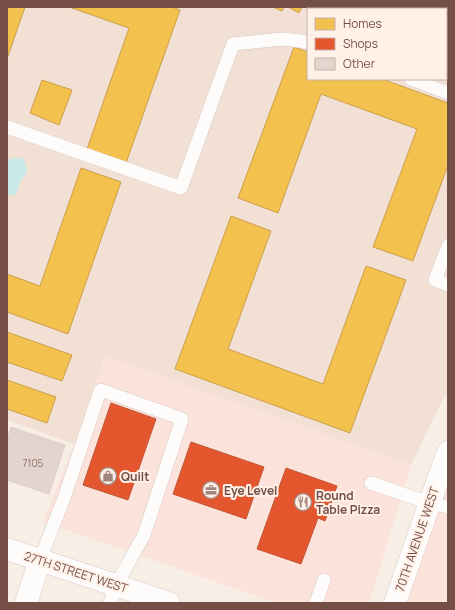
<svg xmlns="http://www.w3.org/2000/svg" width="455" height="610" font-family="Manrope,sans-serif">
<style>
.residential{fill:#f2e0d4;fill-rule:evenodd}
.commercial{fill:#fbe2db}
.water{fill:#c8e9e6}
.homes{fill:#f2c14e;stroke:#cc9f4c}
.shops{fill:#e4572e;stroke:#c35535}
.building{fill:#e3d4ce;stroke:#e0cfc8}
.lines{fill:none;stroke-linecap:round;stroke-linejoin:round}
.service-casing{stroke:#d8cac4;stroke-width:14}
.minor-casing{stroke:#d8cac4;stroke-width:23}
.tertiary-casing{stroke:#d8cac4;stroke-width:23}
.secondary-casing{stroke:#d7c9c3;stroke-width:23}
.service{stroke:#fefcfb;stroke-width:13}
.minor{stroke:#fefcfb;stroke-width:22}
.tertiary{stroke:#fefcfb;stroke-width:22}
.secondary{stroke:#fefcfb;stroke-width:22}
.labels{text-anchor:middle;dominant-baseline:central;stroke-width:4;stroke-linejoin:round;paint-order:stroke}
.number-label{font-size:10px;fill:#92726a}
.poi-label{font-size:12px;font-weight:bold;fill:#754f46;stroke:#fff1e7;text-anchor:start}
.street-label{font-size:12px;fill:#754f46;stroke:#fff1e7}
</style>
<rect width="100%" height="100%" fill="#f7eee6"/>
<path class="residential" d="M7 7H448V391L441 403 411 465 105 356 74 444 7 420ZM308 9H446V79H308Z"/>
<g class="commercial">
<polygon points="105,356 411,465 369,603 277,603 43,522 74,444"/>
<polygon points="448,452 448,603 394,603"/>
</g>
<path class="water" d="M12 158H22L25 161 27 172C25 176 21 179 20 183 17 192 18 196 7 195V161Z"/>
<g class="homes">
<polygon points="7,7 25,7 7,59"/>
<polygon points="69,7 172,7 180,10 126,163 87,149 129,28"/>
<polygon points="273,7 284,7 282,11"/>
<polygon points="288,7 302,7 299,13"/>
<polygon points="324,7 346,7 345,9 323,9"/>
<polygon points="396,7 413,7 418,9 396,9"/>
<polygon points="446,20 448,20 448,43 446,42"/>
<polygon points="294,47 308,52 308,79 382,79 448,103 448,165 413,261 373,247 417,129 321,94 278,213 238,198"/>
<polygon points="42,80 72,90 59,125 30,113"/>
<polygon points="81,168 121,182 68,334 7,312 7,274 40,286"/>
<polygon points="231,216 271,231 228,349 323,384 366,266 406,280 350,433 175,369"/>
<polygon points="7,332 72,355 62,381 7,362"/>
<polygon points="7,380 56,397 47,423 7,409"/>
</g>
<g class="shops">
<polygon points="111,403 156,419 128,500 83,485"/>
<polygon points="191,442 264,467 246,519 173,494"/>
<polygon points="286,468 337,486 325,521 318,518 301,564 257,549"/>
</g>
<polygon class="building" points="11,427 65,445 49,494 7,480 7,441"/>
<g class="lines">
<g class="service-casing">
<g id="service">
<polyline points="357,9 358,7"/>
<polyline points="446,59 448,59"/>
<polyline points="411,79 448,93"/>
<polyline points="7,127 181,188 233,44 282,39 308,42"/>
<polyline points="448,246 435,280 448,285"/>
<polyline points="371,483 429,503 448,507"/>
<polyline points="40,560 64,498 99,394 101,390 182,419 144,535 116,585 110,603"/>
<polyline points="316,603 324,580"/>
</g>
</g>
<g class="minor-casing">
<polyline id="minor" points="26,603 40,560"/>
</g>
<g class="tertiary-casing">
<polyline id="tertiary" points="395,603 436,485 448,452"/>
</g>
<g class="secondary-casing">
<polyline id="secondary" points="7,549 169,603"/>
</g>
<use href="#service" class="service"/>
<use href="#minor" class="minor"/>
<use href="#tertiary" class="tertiary"/>
<use href="#secondary" class="secondary"/>
</g>
<defs>
<g id="shop-ring" transform="scale(0.9)"><circle r="9.5" fill="#fff1e7" stroke="#a2877e" stroke-width="1.5"/><path d="M-5-2.5h2.3a2.7 3.5 0 0 1 5.4 0H5L5.5 6h-11ZM-1.5-2.5h3a1.5 2.3 0 0 0-3 0Z" fill="#a2877e"/></g>
<g id="office-ring" transform="scale(0.9)"><circle r="9.5" fill="#fff1e7" stroke="#a2877e" stroke-width="1.5"/><path d="M-6-3h4V-5.5h4V-3h4V5H-6ZM-1-4.5V-3h2v-1.5ZM-6 0V1H6V0Z" fill="#a2877e"/></g>
<g id="restaurant-ring" transform="scale(0.9)"><circle r="9.5" fill="#fff1e7" stroke="#a2877e" stroke-width="1.5"/><path d="M-5-6h1v4h1v-4h1v4h1v-4h1v5L-1.5 .5V6h-2V.5L-5-1ZM5-6V6H3V1.5H1.5Q1.5-4 5-6Z" fill="#a2877e"/></g>
</defs>
<g fill-rule="evenodd">
<use href="#shop-ring" x="108" y="476"/>
<use href="#office-ring" x="211" y="490"/>
<use href="#restaurant-ring" x="303" y="502"/>
</g>
<g class="labels">
<g class="number-label">
<text x="33" y="463">7105</text>
</g>
<g class="poi-label">
<text x="121" y="476">Quilt</text>
<text x="224" y="490">Eye Level</text>
<text x="316" y="495">Round<tspan x="316" dy="14">Table Pizza</tspan></text>
</g>
<g class="street-label">
<text transform="translate(417 539) rotate(-71)">70TH AVENUE WEST</text>
<text transform="translate(76 572) rotate(18)">27TH STREET WEST</text>
</g>
</g>
<rect width="455" height="610" fill="none" stroke="#754f46" stroke-width="16"/>
<rect x="307" y="8" width="140" height="72" fill="#fff1e7" stroke="#c8b0a7"/>
<rect x="315" y="18" width="20" height="12" fill="#f2c14e" stroke="#c8b0a7"/>
<text x="343" y="28" font-size="12" fill="#754f46">Homes</text>
<rect x="315" y="38" width="20" height="12" fill="#e4572e" stroke="#c8b0a7"/>
<text x="343" y="48" font-size="12" fill="#754f46">Shops</text>
<rect x="315" y="58" width="20" height="12" fill="#e3d4ce" stroke="#c8b0a7"/>
<text x="343" y="68" font-size="12" fill="#754f46">Other</text>
</svg>
